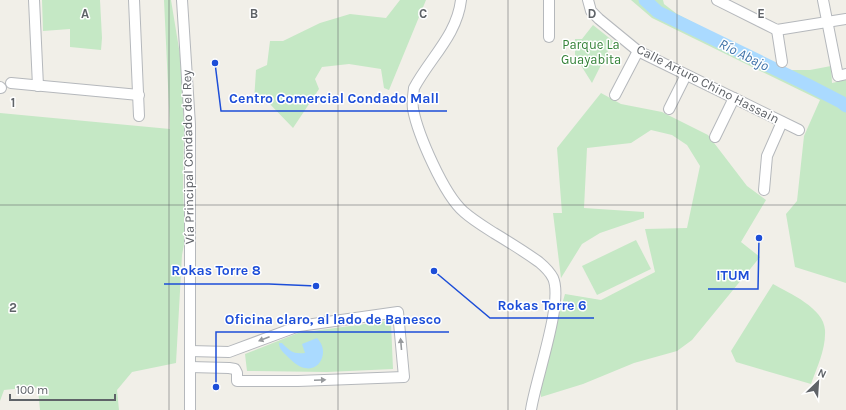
<svg xmlns="http://www.w3.org/2000/svg" width="846" height="410" font-family="Karla,sans-serif">
<style>
.green{fill:#c5e8c5}
.water{fill:#aadaff}
.lines{fill:none;stroke-linecap:round;stroke-linejoin:round}
.river{stroke:#aadaff;stroke-width:13}
.minor-casing{stroke:#b5b8bc;stroke-width:12}
.minor{stroke:#fff;stroke-width:10}
.oneway{fill:#979a9d}
.grid{fill:none;stroke:#5f6368;stroke-width:1;stroke-opacity:0.55}
.labels{text-anchor:middle;dominant-baseline:central;stroke-width:3;stroke-linejoin:round;paint-order:stroke}
.park-label{font-size:13px;fill:#348238;stroke:#fff}
.street-label{font-size:13px;fill:#5f6368;stroke:#fff}
.water-label{font-size:14px;font-style:italic;fill:#4174aa;stroke:#fff}
.grid-label{font-size:13px;text-anchor:middle;font-weight:bold;fill:#5f6368;stroke:#fff;stroke-width:3;stroke-linejoin:round;paint-order:stroke}
.leader{fill:none;stroke:#1d4ed8;stroke-width:1.5}
.callout-dot{fill:#1d4ed8;stroke:#fff;stroke-width:1.5}
.callout-label{font-size:14px;text-anchor:middle;font-weight:bold;fill:#1d4ed8;stroke:#fff;stroke-width:3;stroke-linejoin:round;paint-order:stroke}
</style>
<rect width="100%" height="100%" fill="#f1efe8"/>
<g class="green">
<polygon points="42,0 100,0 102,38 101,50 70,47 70,29 43,31"/>
<polygon points="164,0 171,0 182,67 184,126 183,187 185,239 182,255 176,363 132,372 117,390 119,410 40,410 38,389 34,387 4,390 0,401 0,113 170,129"/>
<polygon points="400,0 426,0 389,90 384,88 381,69 349,64 322,67 315,79 319,89 293,128 267,101 254,101 256,70 267,65 270,41 283,41 320,23 350,14 386,18"/>
<polygon points="631,0 663,0 664,4 677,14 786,70 810,70 831,66 832,83 846,80 846,283 795,267 786,214 797,201 804,136 820,100 652,18"/>
<polygon points="593,25 613,41 592,83 575,56 575,39 582,39"/>
<polygon points="601,93 621,104 662,112 708,135 747,186 766,200 741,242 760,257 692,340 677,351 634,363 583,384 541,397 539,384 565,294 601,300 655,272 645,229 687,228 700,166 687,145 672,135 651,130 631,143 587,148 584,208 644,212 644,218 600,233 582,244 561,278 553,213 562,213 557,148"/>
<polygon points="636,240 651,269 597,295 582,266"/>
<path d="M773 284C789 293 824 308 825 330 826 349 817 367 811 384L736 362 731 351Z"/>
<polygon points="387,321 391,321 391,323 393,369 327,372 247,371 245,354 298,333"/>
</g>
<path class="water" d="M317 338C319 340 321 343 322 346 326 357 318 371 305 368 298 367 292 361 287 356 283 352 279 349 279 343H282C291 352 293 354 305 353L302 344Z"/>
<g class="lines">
<polyline class="river" points="645,0 658,12 808,85 841,102 846,106"/>
<g class="minor-casing">
<g id="minor">
<polyline points="34,0 38,86"/>
<polyline points="134,0 139,116"/>
<polyline points="182,0 190,125 190,410"/>
<path d="M461 0C457 35 430 58 414 88 413 95 412 102 413 109 418 135 444 195 464 212 473 220 483 226 494 233 509 242 525 252 539 262 545 267 550 272 553 278 564 302 535 381 531 410"/>
<polyline points="588,0 591,11 599,19 638,51 799,130"/>
<polyline points="717,0 777,30 846,19"/>
<polyline points="823,0 838,76 846,74"/>
<polyline points="777,30 782,62"/>
<polyline points="549,37 549,0"/>
<polyline points="11,83 139,95"/>
<polyline points="0,87 1,88"/>
<polyline points="615,95 638,51"/>
<polyline points="669,109 686,75"/>
<polyline points="715,137 734,98"/>
<polyline points="764,190 767,156 782,122"/>
<polyline points="190,367 229,368 235,369 237,373 237,381 298,381 404,377 398,312 299,326 229,352 190,351"/>
</g>
</g>
<use href="#minor" class="minor"/>
</g>
<defs><path id="oneway-solid" d="M-6-.8H1V-3.2L6.5 0L1 3.2V.8H-6Z"/></defs>
<g class="oneway">
<use href="#oneway-solid" transform="translate(264 339) rotate(159)"/>
<use href="#oneway-solid" transform="translate(401 344) rotate(-95)"/>
<use href="#oneway-solid" transform="translate(320 380) rotate(-2)"/>
</g>
<path class="grid" d="M169 0V410M338 0V410M508 0V410M677 0V410M0 205H846"/>
<g class="labels">
<g class="park-label">
<text x="591" y="44">Parque La<tspan x="591" dy="15">Guayabita</tspan></text>
</g>
<g class="street-label">
<text transform="translate(708 84) rotate(27)">Calle Arturo Chino Hassain</text>
<text transform="translate(188 157) rotate(-91)">Vía Principal Condado del Rey</text>
</g>
<g class="water-label">
<text transform="translate(744 55) rotate(27)">Río Abajo</text>
</g>
</g>
<g class="grid-label">
<text x="85" y="18">A</text>
<text x="254" y="18">B</text>
<text x="423" y="18">C</text>
<text x="592" y="18">D</text>
<text x="761" y="18">E</text>
<text x="13" y="107">1</text>
<text x="13" y="312">2</text>
</g>
<path class="leader" d="M215 63L221 111H447M316 286L269 284H164M759 238L758 289H708M434 271L490 318H594M216 387L216 332H449"/>
<g class="callout-dot">
<circle cx="215" cy="63" r="4"/>
<circle cx="316" cy="286" r="4"/>
<circle cx="759" cy="238" r="4"/>
<circle cx="434" cy="271" r="4"/>
<circle cx="216" cy="387" r="4"/>
</g>
<g class="callout-label">
<text x="334" y="103">Centro Comercial Condado Mall</text>
<text x="216" y="275">Rokas Torre 8</text>
<text x="733" y="280">ITUM</text>
<text x="542" y="310">Rokas Torre 6</text>
<text x="333" y="324">Oficina claro, al lado de Banesco</text>
</g>
<g transform="translate(818 382) rotate(25)" stroke="#ffffff" stroke-width="3" paint-order="stroke">
<path d="M0-3L7 15L0 10L-7 15Z" fill="#5f6368"/>
<text y="-6" font-size="11" font-weight="bold" text-anchor="middle" fill="#5f6368">N</text>
</g>
<path d="M10 394v6h105v-6" fill="none" stroke="#5f6368" stroke-width="2"/>
<text x="16" y="394" font-size="12" fill="#5f6368" stroke="#ffffff" stroke-width="3" paint-order="stroke">100 m</text>
</svg>
